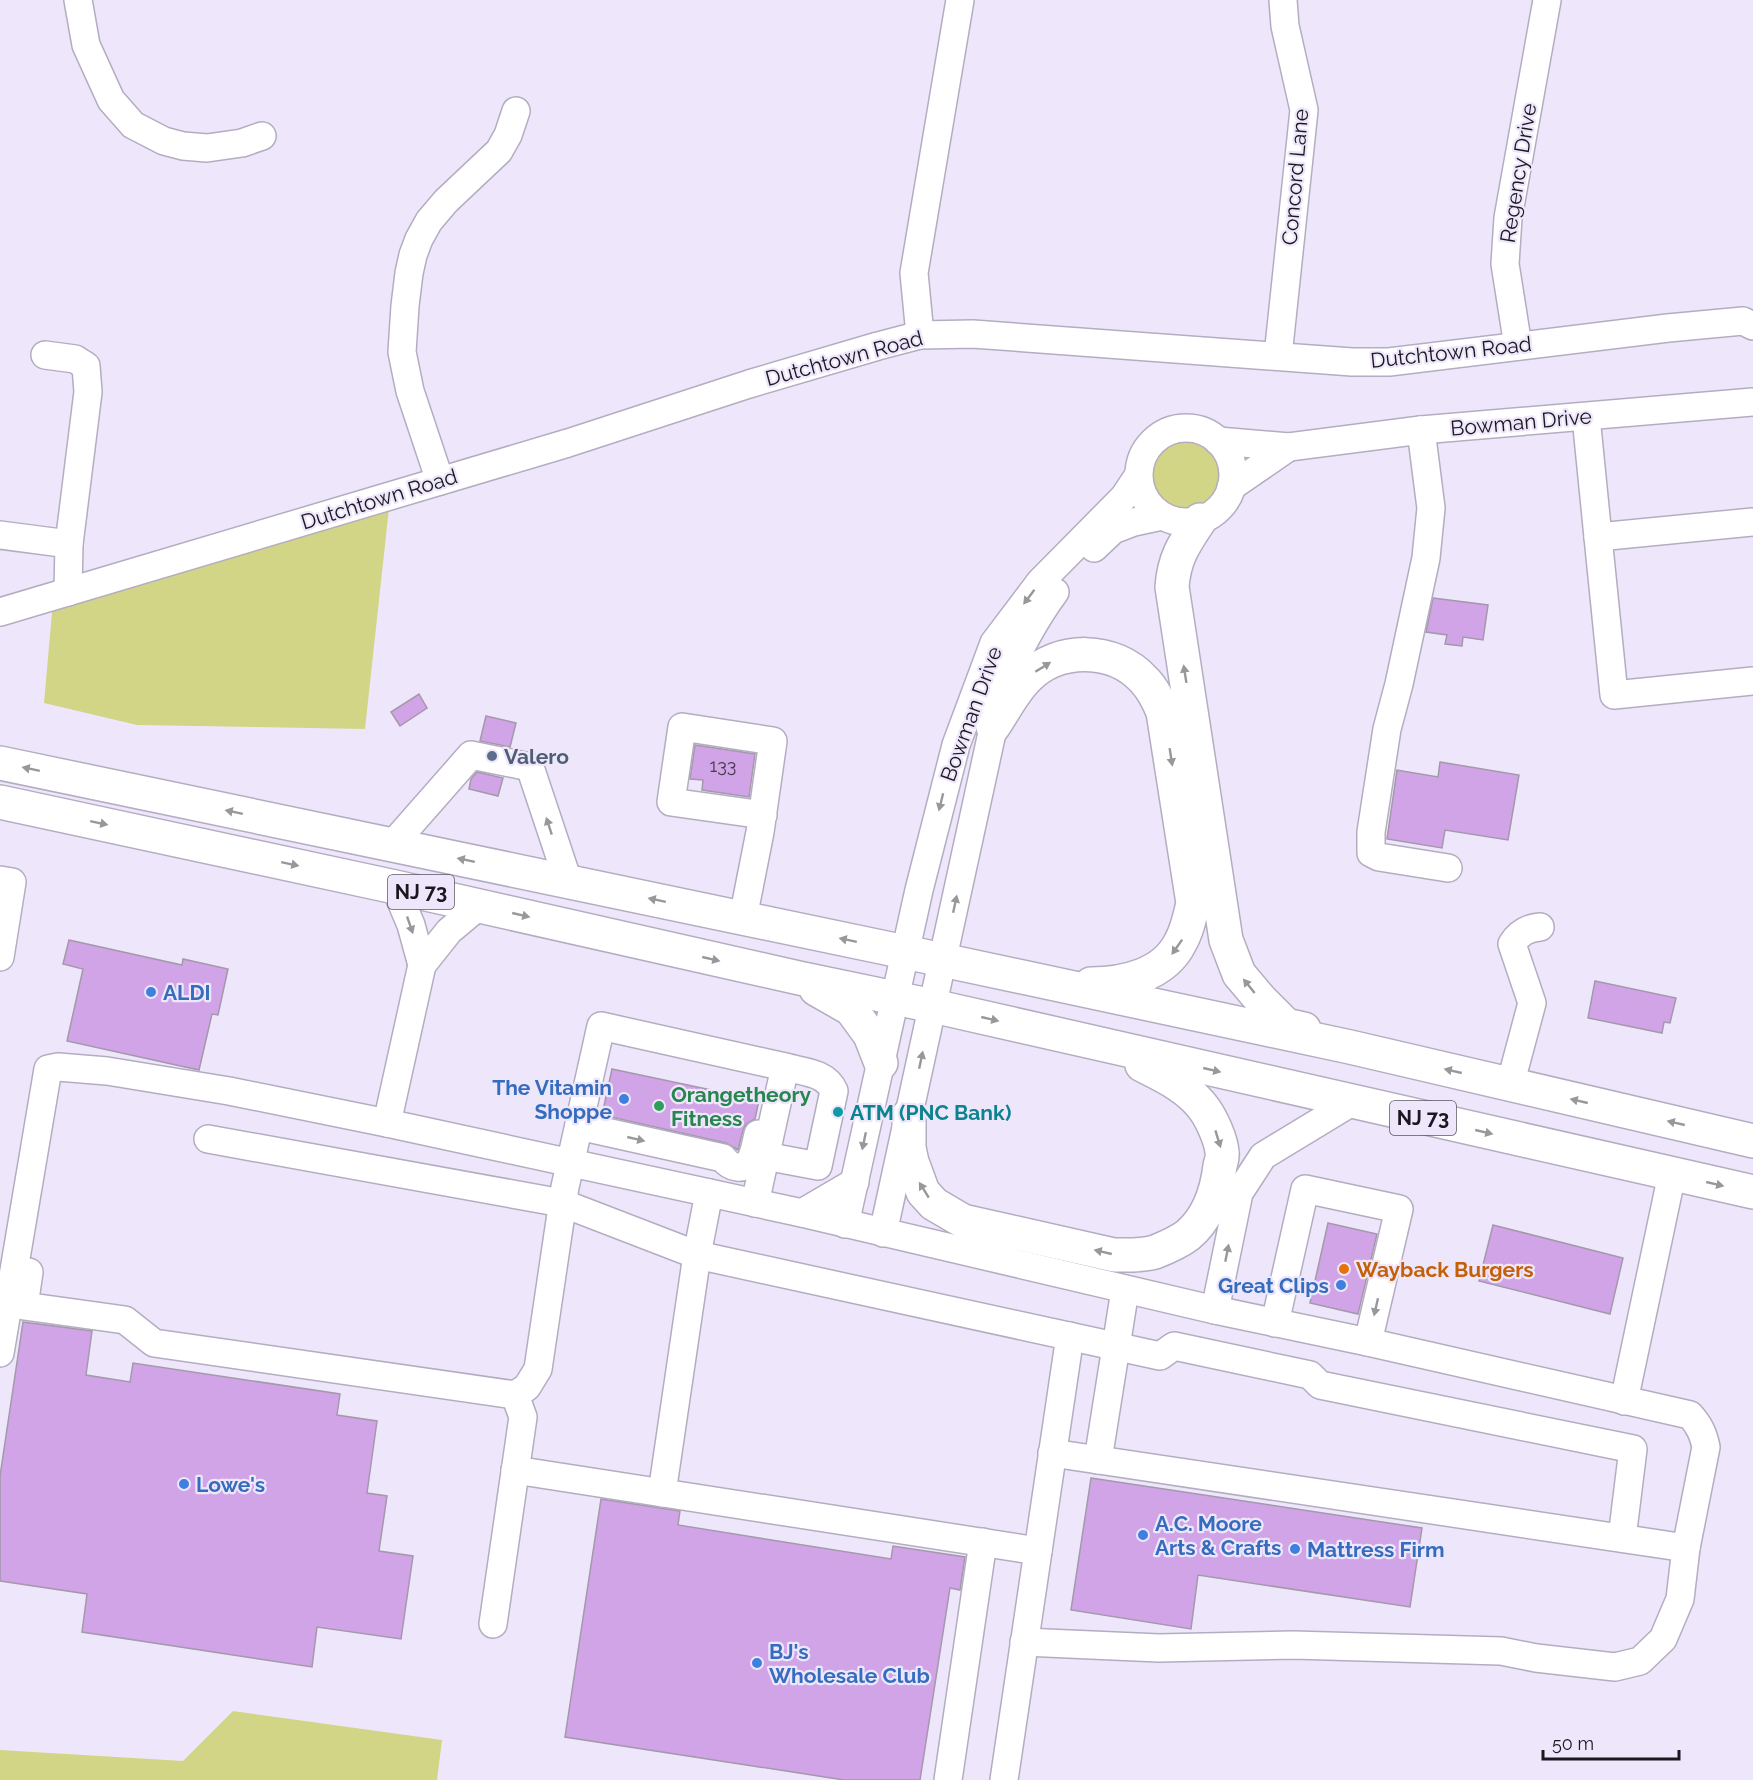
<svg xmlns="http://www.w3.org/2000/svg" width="1753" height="1780" font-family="Raleway,sans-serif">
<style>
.green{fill:#d2d586}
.building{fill:#d0a4e7;stroke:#a498aa;stroke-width:1.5}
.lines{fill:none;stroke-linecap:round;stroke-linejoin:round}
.minor-casing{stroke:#b4adc1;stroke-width:30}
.highway-casing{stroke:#b4adc1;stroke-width:36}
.minor{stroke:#fff;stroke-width:27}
.highway{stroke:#fff;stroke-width:33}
.oneway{fill:#98979a}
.service-dot{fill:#5c6f8a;stroke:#eee7fc;stroke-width:2}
.shop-dot{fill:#3f7fe0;stroke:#eee7fc;stroke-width:2}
.leisure-dot{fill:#2e9e5b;stroke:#eee7fc;stroke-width:2}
.culture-dot{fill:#0f9aa8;stroke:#eee7fc;stroke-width:2}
.food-dot{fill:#e8710a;stroke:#eee7fc;stroke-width:2}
.labels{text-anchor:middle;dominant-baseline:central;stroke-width:4.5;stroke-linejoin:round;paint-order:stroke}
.number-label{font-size:18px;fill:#483a50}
.shield{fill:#eee7fc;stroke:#5a5561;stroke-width:1.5}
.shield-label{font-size:20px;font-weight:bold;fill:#1a171e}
.street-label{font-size:21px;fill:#1a171e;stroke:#eee7fc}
.service-label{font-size:21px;font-weight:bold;fill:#4e5e75;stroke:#eee7fc;text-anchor:start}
.shop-label{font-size:21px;font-weight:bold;fill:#366cbe;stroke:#eee7fc;text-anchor:start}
.leisure-label{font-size:21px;font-weight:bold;fill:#27864d;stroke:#eee7fc;text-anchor:start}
.culture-label{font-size:21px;font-weight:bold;fill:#0d838f;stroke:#eee7fc;text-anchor:start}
.food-label{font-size:21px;font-weight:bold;fill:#c56008;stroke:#eee7fc;text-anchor:start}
</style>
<rect width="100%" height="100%" fill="#eee7fc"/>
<g class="green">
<circle cx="1185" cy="475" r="47"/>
<polygon points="390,499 365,729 137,725 44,703 53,601"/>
<polygon points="233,1711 442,1740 437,1780 0,1780 0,1750 183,1761"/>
</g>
<g class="building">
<polygon points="1433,598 1488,605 1483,640 1463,637 1462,646 1445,644 1447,635 1426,632"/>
<polygon points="419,694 427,708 400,726 391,712"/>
<polygon points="486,716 516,723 510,747 480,741"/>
<polygon points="695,745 755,754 749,797 702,790 703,780 690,779"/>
<polygon points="1440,762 1519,775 1508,840 1445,830 1442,848 1387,839 1397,770 1438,777"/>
<polygon points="477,772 503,778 498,796 469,789 471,779"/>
<polygon points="69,940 182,965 183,959 228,969 218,1015 212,1014 199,1070 67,1041 83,969 63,964"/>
<polygon points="1595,981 1676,998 1670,1023 1664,1022 1662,1033 1588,1018"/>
<polygon points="612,1069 759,1100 755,1119 746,1124 743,1130 738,1150 726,1143 602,1115"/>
<polygon points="1328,1223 1377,1234 1358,1314 1310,1303"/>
<polygon points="1493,1225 1623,1258 1610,1314 1479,1281"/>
<polygon points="23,1322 92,1331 86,1375 130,1382 133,1363 340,1394 337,1415 377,1421 367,1493 387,1496 379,1551 413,1556 401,1639 317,1627 312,1667 82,1632 87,1594 0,1581 0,1476"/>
<polygon points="1091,1478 1422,1528 1410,1607 1198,1575 1191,1629 1071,1610"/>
<polygon points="601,1499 680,1511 678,1525 891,1559 893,1546 965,1557 960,1590 950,1588 920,1780 844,1780 565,1737"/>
</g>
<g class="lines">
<g class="minor-casing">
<g id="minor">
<polyline points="78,0 86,45 111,100 133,125 164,141 183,146 207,148 242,143 262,136"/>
<polyline points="920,335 914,273 960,0"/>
<polyline points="1518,346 1505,264 1508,218 1547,0"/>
<polyline points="45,355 75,359 86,366 88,392 69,544 68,592"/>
<polyline points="1278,356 1304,110 1285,26 1283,0"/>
<polyline points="1586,417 1598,537"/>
<circle cx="1186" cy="475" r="47"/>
<polyline points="1421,430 1431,508 1426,558 1399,684 1387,729 1371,832 1371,853 1379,857 1448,868"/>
<polyline points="1218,441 1289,447 1421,430 1753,402"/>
<polyline points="440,481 410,391 402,352 405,306 409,273 413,255 419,239 429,221 446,201 499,151 508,135 516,111"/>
<polyline points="1231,487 1289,447"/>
<polyline points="1753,522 1598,537 1614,695 1753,681"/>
<polyline points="0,535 69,544"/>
<polyline points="1094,548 1113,530 1134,522 1162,516"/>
<polyline points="0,612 568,443 749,384 878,346 920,335 973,334 1352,362 1389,362 1668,328 1743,321 1753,326"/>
<polyline points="392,845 471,755 530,767 568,881"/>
<polyline points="0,880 12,882 0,957"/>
<polyline points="395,887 411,925 422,965"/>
<polyline points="743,918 760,832 773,741 682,727 671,802 763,815"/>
<path d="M1510 1085 1532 1003 1512 944C1519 933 1527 928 1540 927"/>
<polyline points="387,1123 422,965 449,931 479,906"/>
<path d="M579 1126 723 1158C730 1168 745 1172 751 1159 755 1151 756 1142 758 1134"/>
<polyline points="208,1139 562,1203 697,1255 1160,1356 1174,1346 1310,1375 1320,1385 1633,1449 1622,1538"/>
<path d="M765 1156 818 1166 834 1091C826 1072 802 1072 785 1067"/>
<polyline points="802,1213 855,1182"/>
<polyline points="845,1224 919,890 956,745 994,643 1040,582 1124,497 1138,476"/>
<path d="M883 1233 1002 687C1017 653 1032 623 1055 592"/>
<polyline points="29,1272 24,1306 125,1320 154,1343 515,1395 527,1387 538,1369 565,1187 601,1026 785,1067 755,1203"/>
<polyline points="1215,1310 1239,1193 1263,1156 1352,1102"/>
<polyline points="1275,1323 1305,1189 1399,1209 1368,1342"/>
<path d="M0 1353 48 1069 58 1067 107 1071 229 1091 387 1123 802 1213 1215 1310 1368 1342 1690 1415C1699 1425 1703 1433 1706 1447L1686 1548 1680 1599 1663 1639 1640 1661 1615 1667 1536 1658 1501 1651 1293 1645 1159 1648 1024 1642"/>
<polyline points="1624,1401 1672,1174"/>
<polyline points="1052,1453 1686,1548"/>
<polyline points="1098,1460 1125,1290"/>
<polyline points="515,1470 1038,1551"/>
<polyline points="662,1493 697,1255 709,1193"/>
<polyline points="493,1624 523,1417 515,1395"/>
<polyline points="948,1780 983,1542"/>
<polyline points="1004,1780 1070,1336"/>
</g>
</g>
<g class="highway-casing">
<g id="highway">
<path d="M1200 520C1184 544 1174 558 1172 587L1226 940 1239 974 1261 1000 1286 1025 1304 1029"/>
<path d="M993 727C1004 711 1013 692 1027 678 1059 646 1114 647 1144 680 1153 689 1158 700 1163 712L1193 903C1190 917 1187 931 1180 943 1164 975 1124 984 1091 984"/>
<polyline points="0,763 905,952 1350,1047 1753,1141"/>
<polyline points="0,802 395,887 799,978 933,1006 1753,1192"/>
<polyline points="816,989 851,1009 870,1035 881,1063"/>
<path d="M909 1115V1148L912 1162 923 1192 934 1204 963 1221 1114 1255C1127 1255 1142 1256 1155 1252 1165 1248 1179 1242 1188 1235 1208 1218 1217 1191 1220 1166 1221 1162 1223 1156 1222 1152 1221 1140 1212 1120 1205 1110 1190 1088 1164 1076 1142 1065"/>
</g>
</g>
<use href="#minor" class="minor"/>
<use href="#highway" class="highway"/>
</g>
<defs><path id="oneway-solid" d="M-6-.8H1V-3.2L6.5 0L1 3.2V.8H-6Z" transform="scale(1.5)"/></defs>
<g class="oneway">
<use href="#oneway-solid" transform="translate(1029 597) rotate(127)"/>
<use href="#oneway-solid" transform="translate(1043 667) rotate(-32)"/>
<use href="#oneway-solid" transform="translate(1185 674) rotate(-99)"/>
<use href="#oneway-solid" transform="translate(1171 757) rotate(81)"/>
<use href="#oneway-solid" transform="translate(31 769) rotate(-168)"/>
<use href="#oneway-solid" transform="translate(941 802) rotate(104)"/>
<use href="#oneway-solid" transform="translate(234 812) rotate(-168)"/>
<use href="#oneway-solid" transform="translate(99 823) rotate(12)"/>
<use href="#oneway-solid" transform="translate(549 826) rotate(-108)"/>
<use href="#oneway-solid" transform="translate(466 860) rotate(-168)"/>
<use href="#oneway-solid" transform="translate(290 864) rotate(12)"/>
<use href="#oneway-solid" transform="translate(657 900) rotate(-168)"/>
<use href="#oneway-solid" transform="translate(955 904) rotate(-78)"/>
<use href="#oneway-solid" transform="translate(521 915) rotate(13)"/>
<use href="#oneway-solid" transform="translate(410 925) rotate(71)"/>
<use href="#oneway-solid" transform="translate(848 940) rotate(-168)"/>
<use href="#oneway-solid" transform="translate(1177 947) rotate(125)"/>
<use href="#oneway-solid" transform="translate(711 959) rotate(13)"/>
<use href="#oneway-solid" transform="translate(1249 986) rotate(-129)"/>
<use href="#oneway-solid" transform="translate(990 1019) rotate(13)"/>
<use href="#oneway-solid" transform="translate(921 1060) rotate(-78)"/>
<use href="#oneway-solid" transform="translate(1212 1070) rotate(13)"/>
<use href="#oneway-solid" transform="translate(1453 1071) rotate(-167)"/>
<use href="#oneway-solid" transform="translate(1579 1101) rotate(-167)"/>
<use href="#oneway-solid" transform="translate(1676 1123) rotate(-167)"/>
<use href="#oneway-solid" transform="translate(1484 1132) rotate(13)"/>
<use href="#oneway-solid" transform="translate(636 1139) rotate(13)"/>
<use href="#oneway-solid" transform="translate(1218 1139) rotate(73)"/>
<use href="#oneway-solid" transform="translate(864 1141) rotate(102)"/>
<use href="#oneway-solid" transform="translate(1715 1184) rotate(13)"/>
<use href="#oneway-solid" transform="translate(924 1190) rotate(-122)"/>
<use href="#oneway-solid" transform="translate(1103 1252) rotate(-167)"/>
<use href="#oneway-solid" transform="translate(1227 1253) rotate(-79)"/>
<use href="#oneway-solid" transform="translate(1376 1307) rotate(103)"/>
</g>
<circle class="service-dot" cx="492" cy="756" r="6"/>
<g class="shop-dot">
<circle cx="151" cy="992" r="6"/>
<circle cx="624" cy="1099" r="6"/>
<circle cx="1341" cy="1285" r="6"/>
<circle cx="184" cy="1484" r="6"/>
<circle cx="1143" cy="1535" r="6"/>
<circle cx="1295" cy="1549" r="6"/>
<circle cx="757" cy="1663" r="6"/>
</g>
<circle class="leisure-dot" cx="659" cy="1106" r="6"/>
<circle class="culture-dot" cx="838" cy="1112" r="6"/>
<circle class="food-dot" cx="1344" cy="1269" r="6"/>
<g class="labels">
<g class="number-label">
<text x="723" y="765">133</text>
</g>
<g class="shield">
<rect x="388" y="875" width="66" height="34" rx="4.5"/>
<rect x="1390" y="1101" width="66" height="34" rx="4.5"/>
</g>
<g class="shield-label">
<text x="421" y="892">NJ 73</text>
<text x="1423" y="1118">NJ 73</text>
</g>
<g class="street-label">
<text transform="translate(1518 173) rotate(-81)">Regency Drive</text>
<text transform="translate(1295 177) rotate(-85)">Concord Lane</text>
<text transform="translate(1451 352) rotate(-6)">Dutchtown Road</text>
<text transform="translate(844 358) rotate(-15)">Dutchtown Road</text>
<text transform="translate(1521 422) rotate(-5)">Bowman Drive</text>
<text transform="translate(379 499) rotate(-17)">Dutchtown Road</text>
<text transform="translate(971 714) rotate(-70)">Bowman Drive</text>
</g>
<g class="service-label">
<text x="504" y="756">Valero</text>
</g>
<g class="shop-label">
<text x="163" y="992">ALDI</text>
<text x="612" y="1087" text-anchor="end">The Vitamin<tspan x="612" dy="24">Shoppe</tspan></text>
<text x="1329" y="1285" text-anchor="end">Great Clips</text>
<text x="196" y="1484">Lowe's</text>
<text x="1155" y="1523">A.C. Moore<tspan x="1155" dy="24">Arts &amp; Crafts</tspan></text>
<text x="1307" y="1549">Mattress Firm</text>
<text x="769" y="1651">BJ's<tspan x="769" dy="24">Wholesale Club</tspan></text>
</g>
<g class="leisure-label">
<text x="671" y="1094">Orangetheory<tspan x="671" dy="24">Fitness</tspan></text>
</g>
<g class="culture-label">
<text x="850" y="1112">ATM (PNC Bank)</text>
</g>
<g class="food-label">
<text x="1356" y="1269">Wayback Burgers</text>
</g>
</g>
<path d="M1543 1750v9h136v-9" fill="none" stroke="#1a171e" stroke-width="3"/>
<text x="1552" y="1750" font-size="18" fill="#1a171e" stroke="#eee7fc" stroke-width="4.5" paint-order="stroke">50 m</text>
</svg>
